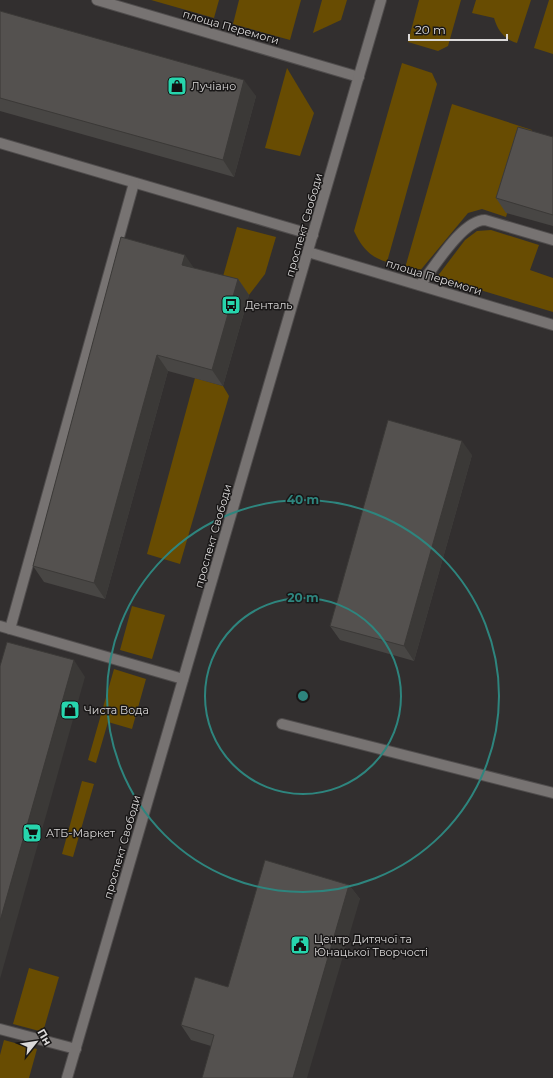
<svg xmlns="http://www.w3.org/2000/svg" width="553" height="1078" font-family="Montserrat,sans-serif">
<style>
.green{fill:#684c02}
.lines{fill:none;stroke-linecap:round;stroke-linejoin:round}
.service-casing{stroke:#504d4d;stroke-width:12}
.minor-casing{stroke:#504d4d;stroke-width:12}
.service{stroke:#777372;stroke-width:10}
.minor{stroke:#777372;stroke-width:10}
.wall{fill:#484644}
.shaded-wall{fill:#3b3937}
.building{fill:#54514f;stroke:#3b3937}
.ring{fill:none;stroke:#2e857e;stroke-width:2}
.labels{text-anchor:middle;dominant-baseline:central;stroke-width:3;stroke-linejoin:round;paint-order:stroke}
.street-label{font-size:11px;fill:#dbd9d9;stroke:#191717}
.poi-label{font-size:11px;fill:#dbd9d9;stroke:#191717;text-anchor:start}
.centre{fill:#2e857e;stroke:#191717;stroke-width:2}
.ring-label{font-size:12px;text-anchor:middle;font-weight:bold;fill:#2e857e;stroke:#191717;stroke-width:3;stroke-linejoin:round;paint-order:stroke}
</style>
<rect width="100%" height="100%" fill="#322f2f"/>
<g class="green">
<polygon points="151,0 219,0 214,18"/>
<polygon points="239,0 301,0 290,40 233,24"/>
<polygon points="322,0 347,0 341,20 313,33"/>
<polygon points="419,0 461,0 448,46 438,51 408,42"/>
<path d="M476 0H531L517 43C504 39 498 31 494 18L472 13Z"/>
<polygon points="549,0 553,0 553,54 534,48"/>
<path d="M402 63 432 73 437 84 387 262C369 257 361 246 354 231Z"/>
<polygon points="287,68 314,113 300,156 265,148"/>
<polygon points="452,104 532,130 506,217 482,209 468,213 419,272 405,268"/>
<polygon points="237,227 276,237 265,274 249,295 220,287"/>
<polygon points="491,230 539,245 530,270 553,278 553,312 437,277 465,240 477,231"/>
<polygon points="195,378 223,386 229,396 180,564 147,554"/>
<polygon points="132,606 165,615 152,659 120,650"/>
<polygon points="114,669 146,679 132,729 108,722 96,763 88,760"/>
<polygon points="82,781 94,784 73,857 62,854"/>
<polygon points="29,968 59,977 43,1032 13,1024"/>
<polygon points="4,1040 37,1049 29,1078 0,1078 0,1055"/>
</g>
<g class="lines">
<g class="service-casing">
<g id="service">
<polyline points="0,143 313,235"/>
<path d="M420 285C434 268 462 220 485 220L553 240"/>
<polyline points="0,626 183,679"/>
<polyline points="10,629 134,183"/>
<polyline points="282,724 553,793"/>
<polyline points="0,1029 76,1049"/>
</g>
</g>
<g class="minor-casing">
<g id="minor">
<polyline points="97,0 359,77"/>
<polyline points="308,252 553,325"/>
<polyline points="67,1078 381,0"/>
</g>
</g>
<use href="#service" class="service"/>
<use href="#minor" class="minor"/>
</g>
<g class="wall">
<polygon points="0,11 256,96 234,177 0,111"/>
<polygon points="553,137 553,226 506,213 496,198"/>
<polygon points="193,268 238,279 249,295 223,386 168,371 105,599 44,582 33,566"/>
<polygon points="472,455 414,661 340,640 330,626"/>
<polygon points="349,885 360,899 211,1046 191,1040 181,1025"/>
</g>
<g class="shaded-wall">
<polygon points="244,80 256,96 234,177 223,160"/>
<polygon points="185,255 196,271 182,265"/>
<polygon points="238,279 249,295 223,386 212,370"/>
<polygon points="157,355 168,371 105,599 94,583"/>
<polygon points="462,441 472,455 414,661 404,646"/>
<polygon points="74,660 85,677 0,979 0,921"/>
<polygon points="349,885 360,899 307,1078 293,1078"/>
</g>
<g class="building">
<polygon points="0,11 244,80 223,160 0,98"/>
<polygon points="518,127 553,137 553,215 496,198"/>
<polygon points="121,237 185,255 182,265 238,279 212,370 157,355 94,583 33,566"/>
<polygon points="388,420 462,441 404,646 330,626"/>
<polygon points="7,642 74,660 0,921 0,666"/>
<polygon points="265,860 349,885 293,1078 202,1078 214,1035 181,1025 195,977 228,987"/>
</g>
<g class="ring">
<circle cx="303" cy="696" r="98"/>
<circle cx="303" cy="696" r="196"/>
</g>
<defs>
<g id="shop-square" transform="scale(1)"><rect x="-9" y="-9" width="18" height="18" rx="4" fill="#27d5ad" stroke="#191717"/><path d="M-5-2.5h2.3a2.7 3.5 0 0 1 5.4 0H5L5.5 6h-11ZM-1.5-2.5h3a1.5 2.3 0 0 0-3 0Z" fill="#111"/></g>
<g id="bus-square" transform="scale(1)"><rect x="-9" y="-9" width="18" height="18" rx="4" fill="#27d5ad" stroke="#191717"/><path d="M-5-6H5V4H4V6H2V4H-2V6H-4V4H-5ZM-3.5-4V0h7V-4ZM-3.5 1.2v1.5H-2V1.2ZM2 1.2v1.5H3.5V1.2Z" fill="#111"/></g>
<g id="supermarket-square" transform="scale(1)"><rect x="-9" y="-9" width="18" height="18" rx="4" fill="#27d5ad" stroke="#191717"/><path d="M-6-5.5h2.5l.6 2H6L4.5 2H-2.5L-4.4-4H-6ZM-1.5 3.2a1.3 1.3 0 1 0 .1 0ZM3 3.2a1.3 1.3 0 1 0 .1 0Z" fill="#111"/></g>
<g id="civic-square" transform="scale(1)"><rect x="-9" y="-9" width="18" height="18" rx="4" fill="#27d5ad" stroke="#191717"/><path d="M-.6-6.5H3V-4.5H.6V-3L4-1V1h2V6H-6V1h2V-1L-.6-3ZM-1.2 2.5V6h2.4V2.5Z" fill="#111"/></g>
</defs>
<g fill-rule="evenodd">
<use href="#shop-square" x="177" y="86"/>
<use href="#bus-square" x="231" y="305"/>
<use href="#shop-square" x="70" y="710"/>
<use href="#supermarket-square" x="32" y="833"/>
<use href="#civic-square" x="300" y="945"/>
</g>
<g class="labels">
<g class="street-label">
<text transform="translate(231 27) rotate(16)">площа Перемоги</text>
<text transform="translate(304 225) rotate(-74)">проспект Свободи</text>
<text transform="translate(434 277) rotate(17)">площа Перемоги</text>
<text transform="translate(213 536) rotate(-74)">проспект Свободи</text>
<text transform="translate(122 847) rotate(-74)">проспект Свободи</text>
</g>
<g class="poi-label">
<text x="191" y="86">Лучіано</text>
<text x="245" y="305">Денталь</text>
<text x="84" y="710">Чиста Вода</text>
<text x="46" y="833">АТБ-Маркет</text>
<text x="314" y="939">Центр Дитячої та<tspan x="314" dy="13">Юнацької Творчості</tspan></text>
</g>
</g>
<circle cx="303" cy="696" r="6" class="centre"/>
<g class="ring-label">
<text x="303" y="504">40 m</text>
<text x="303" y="602">20 m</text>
</g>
<g transform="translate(36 1042) rotate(60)" stroke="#191717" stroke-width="3" paint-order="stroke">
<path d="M0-3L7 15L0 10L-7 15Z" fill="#dbd9d9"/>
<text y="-6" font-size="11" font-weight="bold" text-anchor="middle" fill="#dbd9d9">Пн</text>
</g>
<path d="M409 34v6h98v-6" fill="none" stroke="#dbd9d9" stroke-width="2"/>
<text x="415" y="34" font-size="12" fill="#dbd9d9" stroke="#191717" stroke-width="3" paint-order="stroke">20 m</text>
</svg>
